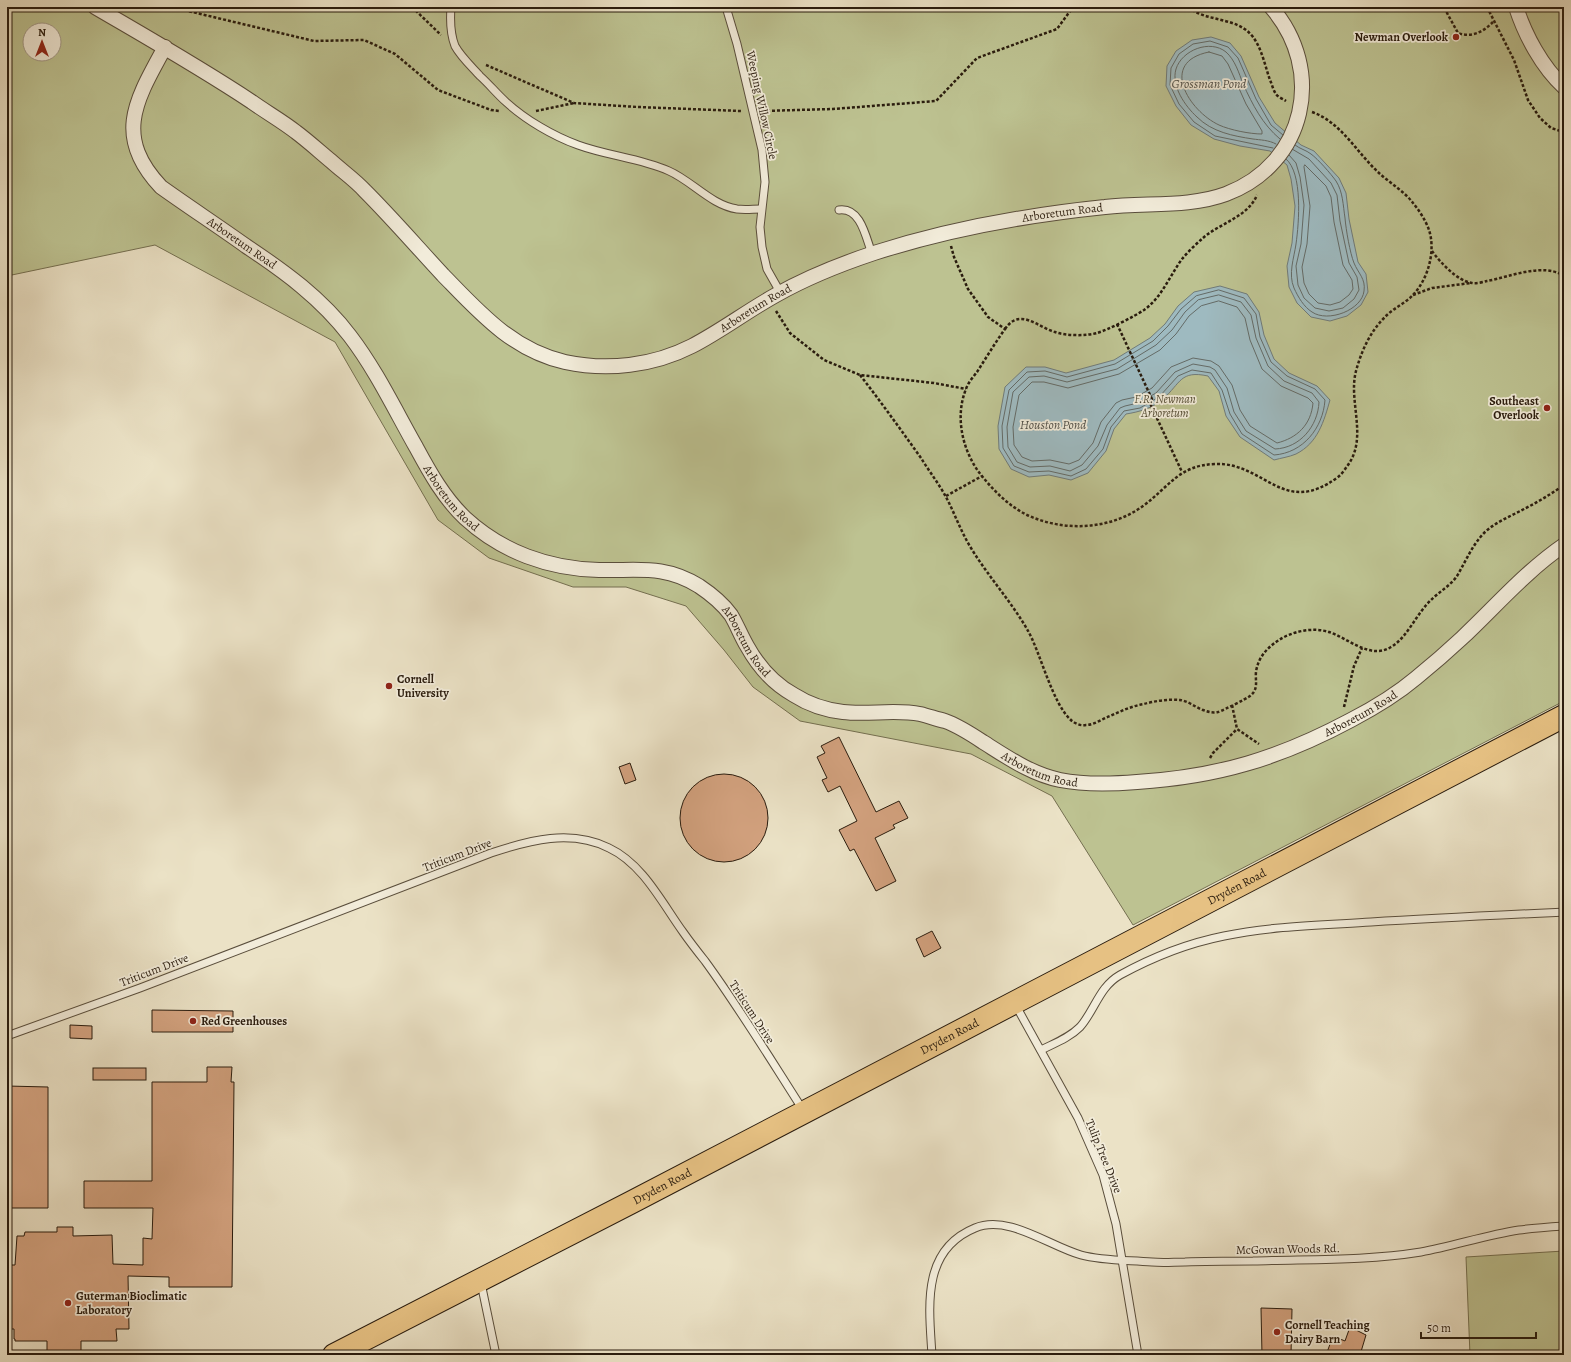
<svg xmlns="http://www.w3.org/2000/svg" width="1571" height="1362" font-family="Alegreya,serif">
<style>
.green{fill:#bdc291;stroke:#746f50;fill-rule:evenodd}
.water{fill:#9ebac0;stroke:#707b79}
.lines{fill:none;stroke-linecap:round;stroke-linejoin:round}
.shore{stroke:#646b67;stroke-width:1}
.building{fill:#d3a27f;stroke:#2a1c0e}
.service-casing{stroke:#5a4e3c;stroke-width:9}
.minor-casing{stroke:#5a4e3c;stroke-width:16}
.primary-casing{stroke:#2a1c0e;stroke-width:24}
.path{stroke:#2a1c0e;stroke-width:2.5;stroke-dasharray:3 2;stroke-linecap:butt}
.service{stroke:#f2ecda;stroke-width:7}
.minor{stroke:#f2ecda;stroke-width:14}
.primary{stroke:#e6c183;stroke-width:22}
.poi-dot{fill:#8f2418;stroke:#f2ecda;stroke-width:1.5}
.labels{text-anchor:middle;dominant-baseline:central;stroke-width:3.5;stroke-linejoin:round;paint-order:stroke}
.poi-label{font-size:12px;font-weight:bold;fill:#2a1c0e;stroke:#f2ecda;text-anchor:start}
.street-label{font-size:12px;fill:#2a1c0e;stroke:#f2ecda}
.park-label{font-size:12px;font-style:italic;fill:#564e35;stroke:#f2ecda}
.water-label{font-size:13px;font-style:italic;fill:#53534c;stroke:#f2ecda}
</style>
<rect width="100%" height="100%" fill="#ebe2c6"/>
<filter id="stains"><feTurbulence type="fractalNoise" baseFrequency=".005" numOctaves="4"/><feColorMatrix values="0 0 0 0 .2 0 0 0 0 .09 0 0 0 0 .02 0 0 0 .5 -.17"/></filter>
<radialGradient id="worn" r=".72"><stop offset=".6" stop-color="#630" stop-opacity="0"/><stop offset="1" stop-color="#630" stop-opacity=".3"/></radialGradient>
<g class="green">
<path d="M7 7H1564V701L1133 925 1052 796 971 754 800 721 753 687 724 650 686 606 626 587H573L489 558 438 520 335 342 155 245 7 276ZM30 30H54V54H30Z"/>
<polygon points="1564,1251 1564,1355 1470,1355 1466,1257"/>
</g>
<g class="water">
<polygon points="1211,37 1230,43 1241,56 1259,97 1275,123 1301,145 1314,151 1339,178 1346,193 1349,219 1358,262 1366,274 1368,292 1361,305 1347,316 1330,321 1311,317 1297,303 1289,287 1287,266 1292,243 1295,206 1291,179 1287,165 1270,151 1240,146 1214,139 1191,125 1176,106 1166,86 1167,66 1176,51 1192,40"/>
<path d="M1220 286 1247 294 1259 312 1264 335 1274 359 1289 373 1317 386 1330 400C1324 421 1318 443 1296 454 1289 457 1281 458 1274 460L1240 437 1226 416 1219 391 1208 376C1180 370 1181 383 1163 399 1153 408 1139 412 1126 414L1114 429 1106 451 1088 473 1071 480 1049 475 1029 477 1011 469 999 449 998 426 1005 387 1026 367H1045L1066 373 1114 360 1150 338 1165 324 1178 306 1194 292Z"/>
</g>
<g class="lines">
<g class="shore">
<path d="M1209 52 1222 56 1228 64 1246 104 1262 131V134C1250 134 1230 130 1219 125 1189 111 1158 62 1209 52Z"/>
<path d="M1276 144C1269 140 1260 140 1253 139 1233 136 1212 132 1197 117 1185 106 1171 86 1176 69 1182 50 1210 39 1226 52 1235 60 1239 73 1243 84 1253 105 1262 124 1280 139"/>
<polyline points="1273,148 1215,136 1194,122 1179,104 1170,85 1171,68 1179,54 1193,44 1210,41 1228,47 1238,58 1256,99 1271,125 1283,135"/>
<polyline points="1289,155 1296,163 1300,177 1304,205 1301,244 1296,266 1298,285 1304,298 1315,308 1329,311 1343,308 1354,299 1359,290 1357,277 1349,263 1340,221 1337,195 1331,183 1309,159 1292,149"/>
<path d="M1286 159C1303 173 1299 223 1296 244 1294 258 1288 274 1294 288 1298 297 1304 307 1312 312 1328 323 1362 310 1364 291 1366 279 1358 273 1354 263 1350 253 1346 230 1345 218 1343 205 1343 192 1336 181 1331 174 1318 159 1311 154 1306 150 1300 149 1295 145"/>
<polygon points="1305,165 1326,186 1331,197 1334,222 1343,265 1352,280 1353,289 1349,295 1340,302 1330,305 1318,303 1309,294 1304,283 1302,267 1307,244 1310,206 1304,167"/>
<path d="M1219 290 1244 298 1256 314 1260 337 1271 362 1287 376 1315 389 1325 400C1323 428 1303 453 1274 455L1242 434 1230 414 1222 390 1211 373 1192 370 1178 376 1159 397 1140 408 1124 411 1111 427 1103 449 1086 469 1071 476 1049 471 1029 472 1014 466 1003 448 1002 426 1009 390 1027 372 1045 371 1067 377 1115 364 1153 341 1168 326 1181 309 1196 296Z"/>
<path d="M1219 295 1241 302 1251 315 1256 338 1268 366 1284 381 1312 393 1319 402C1318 426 1300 448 1275 449L1246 431 1234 412 1227 388 1215 370 1210 367 1193 364 1175 372 1156 393 1138 403 1125 406 1120 408 1107 425 1098 446 1082 465 1070 471 1050 466 1030 467 1017 462 1008 447 1007 427 1013 392 1029 377 1044 376 1067 382 1117 369 1156 345 1172 330 1185 312 1198 300Z"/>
<path d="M1219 301 1237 307 1245 318 1250 340 1262 369 1281 386 1308 398 1313 403C1311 425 1297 438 1277 443L1250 426 1240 410 1232 385 1219 366 1211 361 1193 358 1171 367 1152 388 1136 397 1122 400 1116 403 1101 422 1093 443 1079 460 1069 464 1050 460 1032 461 1022 457 1014 445 1013 427 1019 395 1032 382H1044L1068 388 1119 374 1160 350 1176 334 1189 316 1201 306Z"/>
</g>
</g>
<g class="building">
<polygon points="839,737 876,812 899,801 908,818 893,825 895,828 875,838 896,881 876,891 854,849 850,851 839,830 857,821 840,786 828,792 822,780 827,778 817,757 825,753 821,746"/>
<polygon points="630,763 636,780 625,784 619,767"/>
<circle cx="724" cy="818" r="44"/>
<polygon points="932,931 941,948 924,957 916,939"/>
<polygon points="152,1010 233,1011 233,1032 152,1032"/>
<polygon points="70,1025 92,1026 92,1039 70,1038"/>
<polygon points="207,1067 232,1067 231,1082 234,1082 232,1287 169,1287 169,1277 128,1276 129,1329 116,1329 117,1341 81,1341 81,1352 47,1352 47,1341 15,1341 15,1339 14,1339 14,1329 7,1329 7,1265 15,1265 17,1236 24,1236 25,1232 57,1232 57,1227 73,1227 73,1236 112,1235 113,1264 143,1265 143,1238 152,1239 153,1208 84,1208 84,1181 152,1181 152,1082 207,1082"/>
<rect x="93" y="1068" width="53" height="12"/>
<polygon points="7,1086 48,1087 48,1208 7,1208"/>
<polygon points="1261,1308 1292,1309 1291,1355 1262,1355"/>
<polygon points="1350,1327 1366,1335 1360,1355 1326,1355 1333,1336 1345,1341"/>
</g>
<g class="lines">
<g class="service-casing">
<g id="service">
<path d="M451 7C450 20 450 33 455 46 461 57 472 67 480 76 489 84 497 94 506 102 526 120 553 136 578 145 608 156 640 158 669 171 692 181 711 205 737 209 745 210 753 209 761 209"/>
<polyline points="726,7 737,44 762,150 765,182 760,227 762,247 767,269 780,292"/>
<path d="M839 210C861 207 866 238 872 254"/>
<polyline points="1015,1004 1078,1118 1103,1175 1116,1224 1138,1355"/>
<path d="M7 1036 140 988 491 853C530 840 571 829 609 848 643 864 662 903 683 932 690 942 697 951 705 961 740 1009 771 1060 803 1110"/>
<path d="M1041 1050C1055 1043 1069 1038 1080 1027 1095 1010 1099 987 1120 975 1151 958 1189 943 1224 936 1271 926 1324 925 1371 922 1435 918 1500 915 1564 912"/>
<polyline points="481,1283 496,1355"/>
<path d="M932 1355C929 1307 921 1250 975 1228 1008 1214 1049 1246 1081 1255 1103 1261 1129 1260 1152 1262 1163 1263 1174 1262 1185 1262 1208 1261 1230 1261 1253 1261 1308 1259 1365 1261 1421 1252 1454 1246 1486 1235 1519 1230 1534 1228 1549 1227 1564 1226"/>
</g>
</g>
<g class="minor-casing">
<g id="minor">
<path id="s1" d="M95 7C148 38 201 68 252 102 266 112 282 121 296 132 308 141 319 151 331 161 342 171 355 180 365 191 392 218 417 247 443 275 479 312 512 350 565 362 607 371 653 366 692 346 721 331 747 311 776 295 806 278 841 264 874 253 949 229 1027 215 1105 207 1145 202 1188 208 1226 194 1306 164 1326 70 1271 7"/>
<path d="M1516 7C1525 35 1542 67 1564 87"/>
<path id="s2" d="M165 47C136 100 113 136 161 187 189 207 218 226 246 246 285 272 321 298 350 336 376 370 395 410 416 447 430 473 444 498 465 518 502 552 549 569 599 570 637 571 664 564 699 586 711 594 723 604 731 615 737 625 741 636 747 646 758 666 774 684 794 695 808 704 826 710 843 712 868 715 895 709 920 714 928 716 937 719 945 721 959 726 971 734 983 742 1007 757 1031 774 1060 780 1085 785 1112 784 1137 782 1218 777 1280 758 1351 720 1374 708 1397 694 1416 678 1432 665 1447 652 1462 638 1495 607 1526 571 1564 545"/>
</g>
</g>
<g class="primary-casing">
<g id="primary">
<path id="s3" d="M334 1355 632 1202 1564 716"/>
</g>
</g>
<g class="path">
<polyline points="180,7 188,11 314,41 364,40 395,54 438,90 491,110 499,111"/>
<polyline points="412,7 441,35"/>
<path d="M1188 7C1208 23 1237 16 1253 37 1262 49 1265 66 1270 80 1272 84 1273 90 1276 94 1278 97 1283 99 1286 101"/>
<path d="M1447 7V13L1458 33C1472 38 1483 32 1493 22"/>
<polyline points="1487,7 1514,60 1528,100 1540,118 1551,128 1564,132"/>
<polyline points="486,65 574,103 638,107 741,111"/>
<polyline points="536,111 574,103"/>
<polyline points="762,111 833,109 936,101 977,58 1057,29 1073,7"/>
<path d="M951 246 954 257 968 289 988 317 1005 329C995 343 986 358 977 372 973 377 968 383 966 389 955 416 962 448 978 471 991 488 1007 505 1027 515 1064 532 1110 530 1143 506 1169 487 1179 465 1215 464 1265 462 1283 518 1338 477 1342 474 1345 469 1348 465 1368 437 1348 401 1356 371 1361 352 1370 332 1384 318 1392 309 1404 304 1412 296 1428 280 1436 251 1429 230 1426 221 1419 210 1413 203 1405 192 1390 183 1379 173 1357 153 1341 122 1312 112"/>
<path d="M1432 251C1440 262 1457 281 1472 283 1476 284 1483 282 1487 281 1510 277 1543 262 1564 276"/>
<polyline points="1413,295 1432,288 1471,283"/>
<polyline points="776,311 790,333 824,360 860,375 934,383 966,389"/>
<polyline points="1117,324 1152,399 1149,401 1182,472"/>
<path d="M1005 329C1020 307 1037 327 1055 332 1066 336 1087 336 1097 333 1108 330 1135 316 1144 310 1162 297 1169 277 1182 259 1188 252 1196 244 1203 238 1220 223 1248 217 1257 195"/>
<path d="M860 375C881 402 901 430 921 458 929 471 939 484 946 497 955 514 961 532 971 548 988 576 1010 600 1027 629 1041 653 1052 704 1072 721 1076 724 1081 726 1086 725 1094 725 1102 719 1110 716 1121 711 1132 706 1144 704 1154 701 1169 699 1180 700 1188 701 1195 707 1203 710 1208 712 1213 713 1218 712 1224 710 1246 699 1250 696 1259 689 1255 681 1256 672 1258 657 1268 647 1279 640 1293 631 1313 627 1329 632 1348 638 1370 660 1391 647 1408 637 1416 614 1431 600 1439 592 1451 585 1457 576 1466 561 1472 545 1485 532 1496 522 1511 516 1524 509 1538 502 1551 494 1564 485"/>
<polyline points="946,496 982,476"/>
<polyline points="1232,705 1237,729 1259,744"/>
<polyline points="1344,707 1354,666 1362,648"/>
<polyline points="1210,758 1213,753 1237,729"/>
</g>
<use href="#service" class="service"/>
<use href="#minor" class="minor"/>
<use href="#primary" class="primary"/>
</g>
<g class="poi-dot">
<circle cx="1456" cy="37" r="4"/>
<circle cx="1547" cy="408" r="4"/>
<circle cx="389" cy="686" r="4"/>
<circle cx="193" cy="1021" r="4"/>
<circle cx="68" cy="1303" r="4"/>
<circle cx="1277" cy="1332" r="4"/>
</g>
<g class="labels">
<g class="poi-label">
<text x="1448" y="37" text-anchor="end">Newman Overlook</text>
<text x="1539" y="401" text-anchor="end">Southeast<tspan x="1539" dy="14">Overlook</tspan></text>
<text x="397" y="679">Cornell<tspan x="397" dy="14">University</tspan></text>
<text x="201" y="1021">Red Greenhouses</text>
<text x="76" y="1296">Guterman Bioclimatic<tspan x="76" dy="14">Laboratory</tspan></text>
<text x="1285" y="1325">Cornell Teaching<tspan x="1285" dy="14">Dairy Barn</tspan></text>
</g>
<g class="street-label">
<text transform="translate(762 105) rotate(78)">Weeping Willow Circle</text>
<text stroke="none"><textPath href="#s1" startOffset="1123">Arboretum Road</textPath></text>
<text stroke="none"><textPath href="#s2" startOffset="253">Arboretum Road</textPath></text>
<text stroke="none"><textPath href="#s1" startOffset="799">Arboretum Road</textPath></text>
<text stroke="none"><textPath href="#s2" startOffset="588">Arboretum Road</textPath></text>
<text stroke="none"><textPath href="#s2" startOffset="936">Arboretum Road</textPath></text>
<text stroke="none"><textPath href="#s2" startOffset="1608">Arboretum Road</textPath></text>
<text stroke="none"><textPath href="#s2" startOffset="1272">Arboretum Road</textPath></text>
<text transform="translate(457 855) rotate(-21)">Triticum Drive</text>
<text stroke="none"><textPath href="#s3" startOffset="1017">Dryden Road</textPath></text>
<text transform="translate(154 970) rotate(-21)">Triticum Drive</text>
<text transform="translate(752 1012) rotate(57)">Triticum Drive</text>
<text stroke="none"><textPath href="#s3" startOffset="693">Dryden Road</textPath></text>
<text transform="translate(1104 1156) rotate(68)">Tulip Tree Drive</text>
<text stroke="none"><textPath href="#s3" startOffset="369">Dryden Road</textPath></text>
<text transform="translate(1288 1249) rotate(-1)">McGowan Woods Rd.</text>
</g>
<g class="park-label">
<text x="1165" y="399">F.R. Newman<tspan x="1165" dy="14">Arboretum</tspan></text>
</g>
<g class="water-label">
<text x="1209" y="83">Grossman Pond</text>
<text x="1053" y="424">Houston Pond</text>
</g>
</g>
<rect width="1571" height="1362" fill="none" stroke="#ebe2c6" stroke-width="24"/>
<rect x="8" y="8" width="1555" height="1346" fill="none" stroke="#2a1c0e" stroke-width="2"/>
<rect x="12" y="12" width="1547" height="1338" fill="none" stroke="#2a1c0e"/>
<g transform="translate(42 42)"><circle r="19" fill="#f2ecda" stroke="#a29988"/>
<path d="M0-3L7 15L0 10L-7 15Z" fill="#8f2418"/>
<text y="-6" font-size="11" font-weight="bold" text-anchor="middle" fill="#2a1c0e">N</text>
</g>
<path d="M1421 1332v6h115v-6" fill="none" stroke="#2a1c0e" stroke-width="2"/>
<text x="1427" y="1332" font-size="12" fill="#2a1c0e" stroke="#f2ecda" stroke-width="3" paint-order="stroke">50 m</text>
<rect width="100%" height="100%" filter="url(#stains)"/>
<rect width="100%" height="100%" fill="url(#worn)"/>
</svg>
